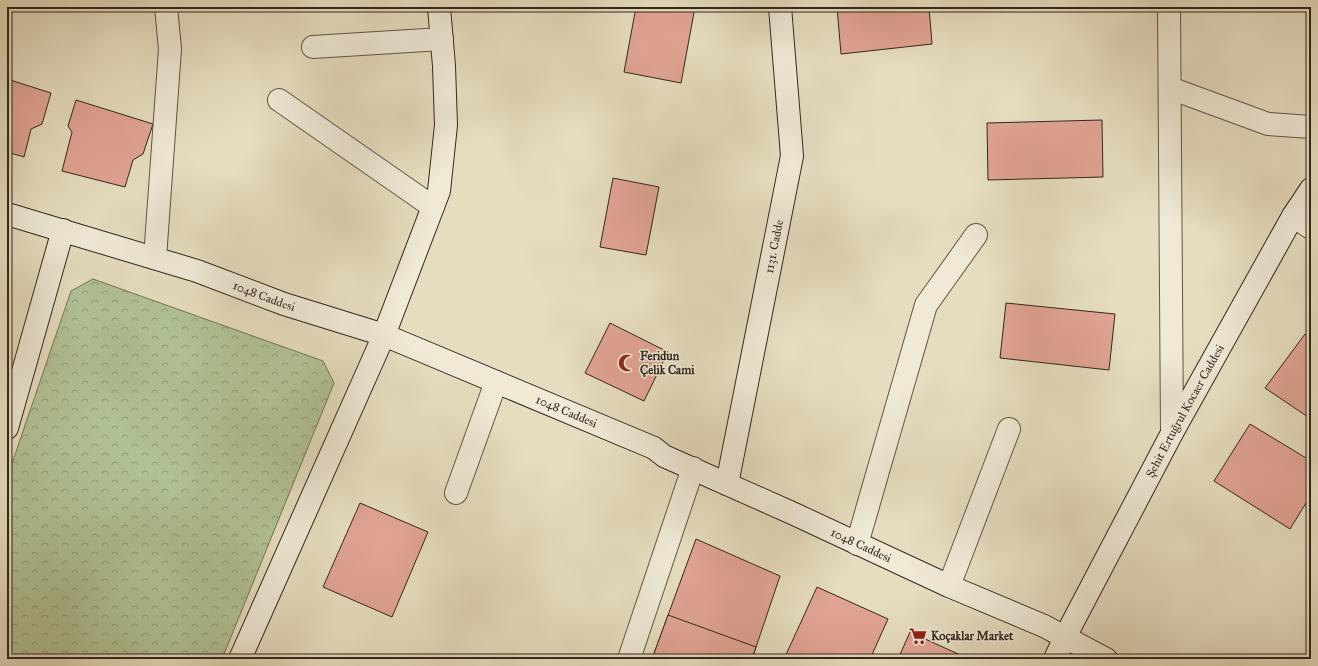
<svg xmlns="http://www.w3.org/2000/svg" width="1318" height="666" font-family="'IM FELL Great Primer',serif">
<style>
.park{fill:url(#park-crowns);stroke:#72745a}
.building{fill:#e1a494;stroke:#32261f}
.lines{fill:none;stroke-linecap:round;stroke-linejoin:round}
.street-casing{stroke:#5f5447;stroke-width:24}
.secondary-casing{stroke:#32261f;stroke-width:24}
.street{stroke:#efe9d6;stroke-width:22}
.secondary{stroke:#efe9d6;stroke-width:22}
.labels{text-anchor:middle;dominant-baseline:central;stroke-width:3;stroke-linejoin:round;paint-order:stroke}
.street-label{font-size:12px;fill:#32261f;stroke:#efe9d6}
.poi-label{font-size:12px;font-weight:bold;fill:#32261f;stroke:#efe9d6;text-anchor:start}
</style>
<defs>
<pattern id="park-crowns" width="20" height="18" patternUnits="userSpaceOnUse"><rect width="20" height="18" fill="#b1c295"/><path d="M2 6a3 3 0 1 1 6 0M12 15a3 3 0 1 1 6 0" fill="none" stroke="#919d79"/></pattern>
</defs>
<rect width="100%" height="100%" fill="#e6ddc0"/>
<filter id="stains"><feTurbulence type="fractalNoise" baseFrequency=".005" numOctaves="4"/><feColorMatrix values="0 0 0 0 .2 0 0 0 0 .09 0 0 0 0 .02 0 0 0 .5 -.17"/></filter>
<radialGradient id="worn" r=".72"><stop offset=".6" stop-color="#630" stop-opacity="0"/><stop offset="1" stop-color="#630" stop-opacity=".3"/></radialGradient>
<polygon class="park" points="93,279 323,361 334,383 222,659 7,659 7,478 71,291"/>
<g class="building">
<polygon points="636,7 695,7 681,83 624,72"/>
<polygon points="837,7 929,7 932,44 841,54"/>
<polygon points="7,79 51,93 42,124 31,129 24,157 7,152"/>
<polygon points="76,100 153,124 143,154 133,160 125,187 62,171 72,132 68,126"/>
<polygon points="1102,120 1103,177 988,180 987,123"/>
<polygon points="613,178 659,187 646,255 600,247"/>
<polygon points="1006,303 1115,314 1109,370 1000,358"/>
<polygon points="610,323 668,352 644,401 585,373"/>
<polygon points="1305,334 1311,338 1311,419 1265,388"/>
<polygon points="1250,424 1311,461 1311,495 1290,529 1214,481"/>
<polygon points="360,503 428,532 392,617 323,587"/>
<polygon points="696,539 780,576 752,659 652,659"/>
<polygon points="817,587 888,619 870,659 784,659"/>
<polygon points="668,615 756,647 752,659 652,659"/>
<polygon points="910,632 969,659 898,659"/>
</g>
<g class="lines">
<g class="street-casing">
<g id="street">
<polyline points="1169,7 1172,433"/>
<polyline points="313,47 442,39"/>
<polyline points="1170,88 1268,124 1311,127"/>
<polyline points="279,100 433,207"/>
<polyline points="1293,216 1311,228"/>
<polyline points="155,258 170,49 166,7"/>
<polyline points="456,493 496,382"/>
<polyline points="857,544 926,305 976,235"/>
<polyline points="949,586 1009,429"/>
<polyline points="629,659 693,468"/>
</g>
</g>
<g class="secondary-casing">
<g id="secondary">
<path id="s1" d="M7 214 197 271 284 304 384 335 654 448 664 456 792 513 949 586 1044 626 1106 659"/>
<polyline points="7,428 63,230"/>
<path id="s2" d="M727 484 792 156 780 7"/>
<polyline points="240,659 384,335 439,191 446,125 444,66 439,7"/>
<path id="s3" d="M1055 659 1065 637 1172 433 1293 216 1311 189"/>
</g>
</g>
<use href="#street" class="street"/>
<use href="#secondary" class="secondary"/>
</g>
<defs>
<g id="mosque-bare" transform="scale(1.38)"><path d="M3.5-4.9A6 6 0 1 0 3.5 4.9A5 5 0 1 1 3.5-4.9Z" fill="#8f2418" stroke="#efe9d6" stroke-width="2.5" paint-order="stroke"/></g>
<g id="supermarket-bare" transform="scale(1.38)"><path d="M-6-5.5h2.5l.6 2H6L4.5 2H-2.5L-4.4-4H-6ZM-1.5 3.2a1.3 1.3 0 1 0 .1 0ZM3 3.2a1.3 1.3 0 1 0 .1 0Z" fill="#8f2418" stroke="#efe9d6" stroke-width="2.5" paint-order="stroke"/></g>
</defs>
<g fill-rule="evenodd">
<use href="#mosque-bare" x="627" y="363"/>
<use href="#supermarket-bare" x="918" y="636"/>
</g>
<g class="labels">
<g class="street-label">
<text stroke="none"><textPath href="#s2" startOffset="242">1131. Cadde</textPath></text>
<text stroke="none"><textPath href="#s1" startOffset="270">1048 Caddesi</textPath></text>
<text stroke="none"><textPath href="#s1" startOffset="594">1048 Caddesi</textPath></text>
<text stroke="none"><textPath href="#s3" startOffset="280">Şehit Ertuğrul Kocaer Caddesi</textPath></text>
<text stroke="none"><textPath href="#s1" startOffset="918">1048 Caddesi</textPath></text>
</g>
<g class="poi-label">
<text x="640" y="356">Feridun<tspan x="640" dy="14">Çelik Cami</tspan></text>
<text x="931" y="636">Koçaklar Market</text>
</g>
</g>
<rect width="1318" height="666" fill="none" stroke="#e6ddc0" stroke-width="24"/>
<rect x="8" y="8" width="1302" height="650" fill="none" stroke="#32261f" stroke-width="2"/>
<rect x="12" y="12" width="1294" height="642" fill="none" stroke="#32261f"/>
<rect width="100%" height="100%" filter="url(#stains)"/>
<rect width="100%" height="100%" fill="url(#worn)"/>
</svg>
